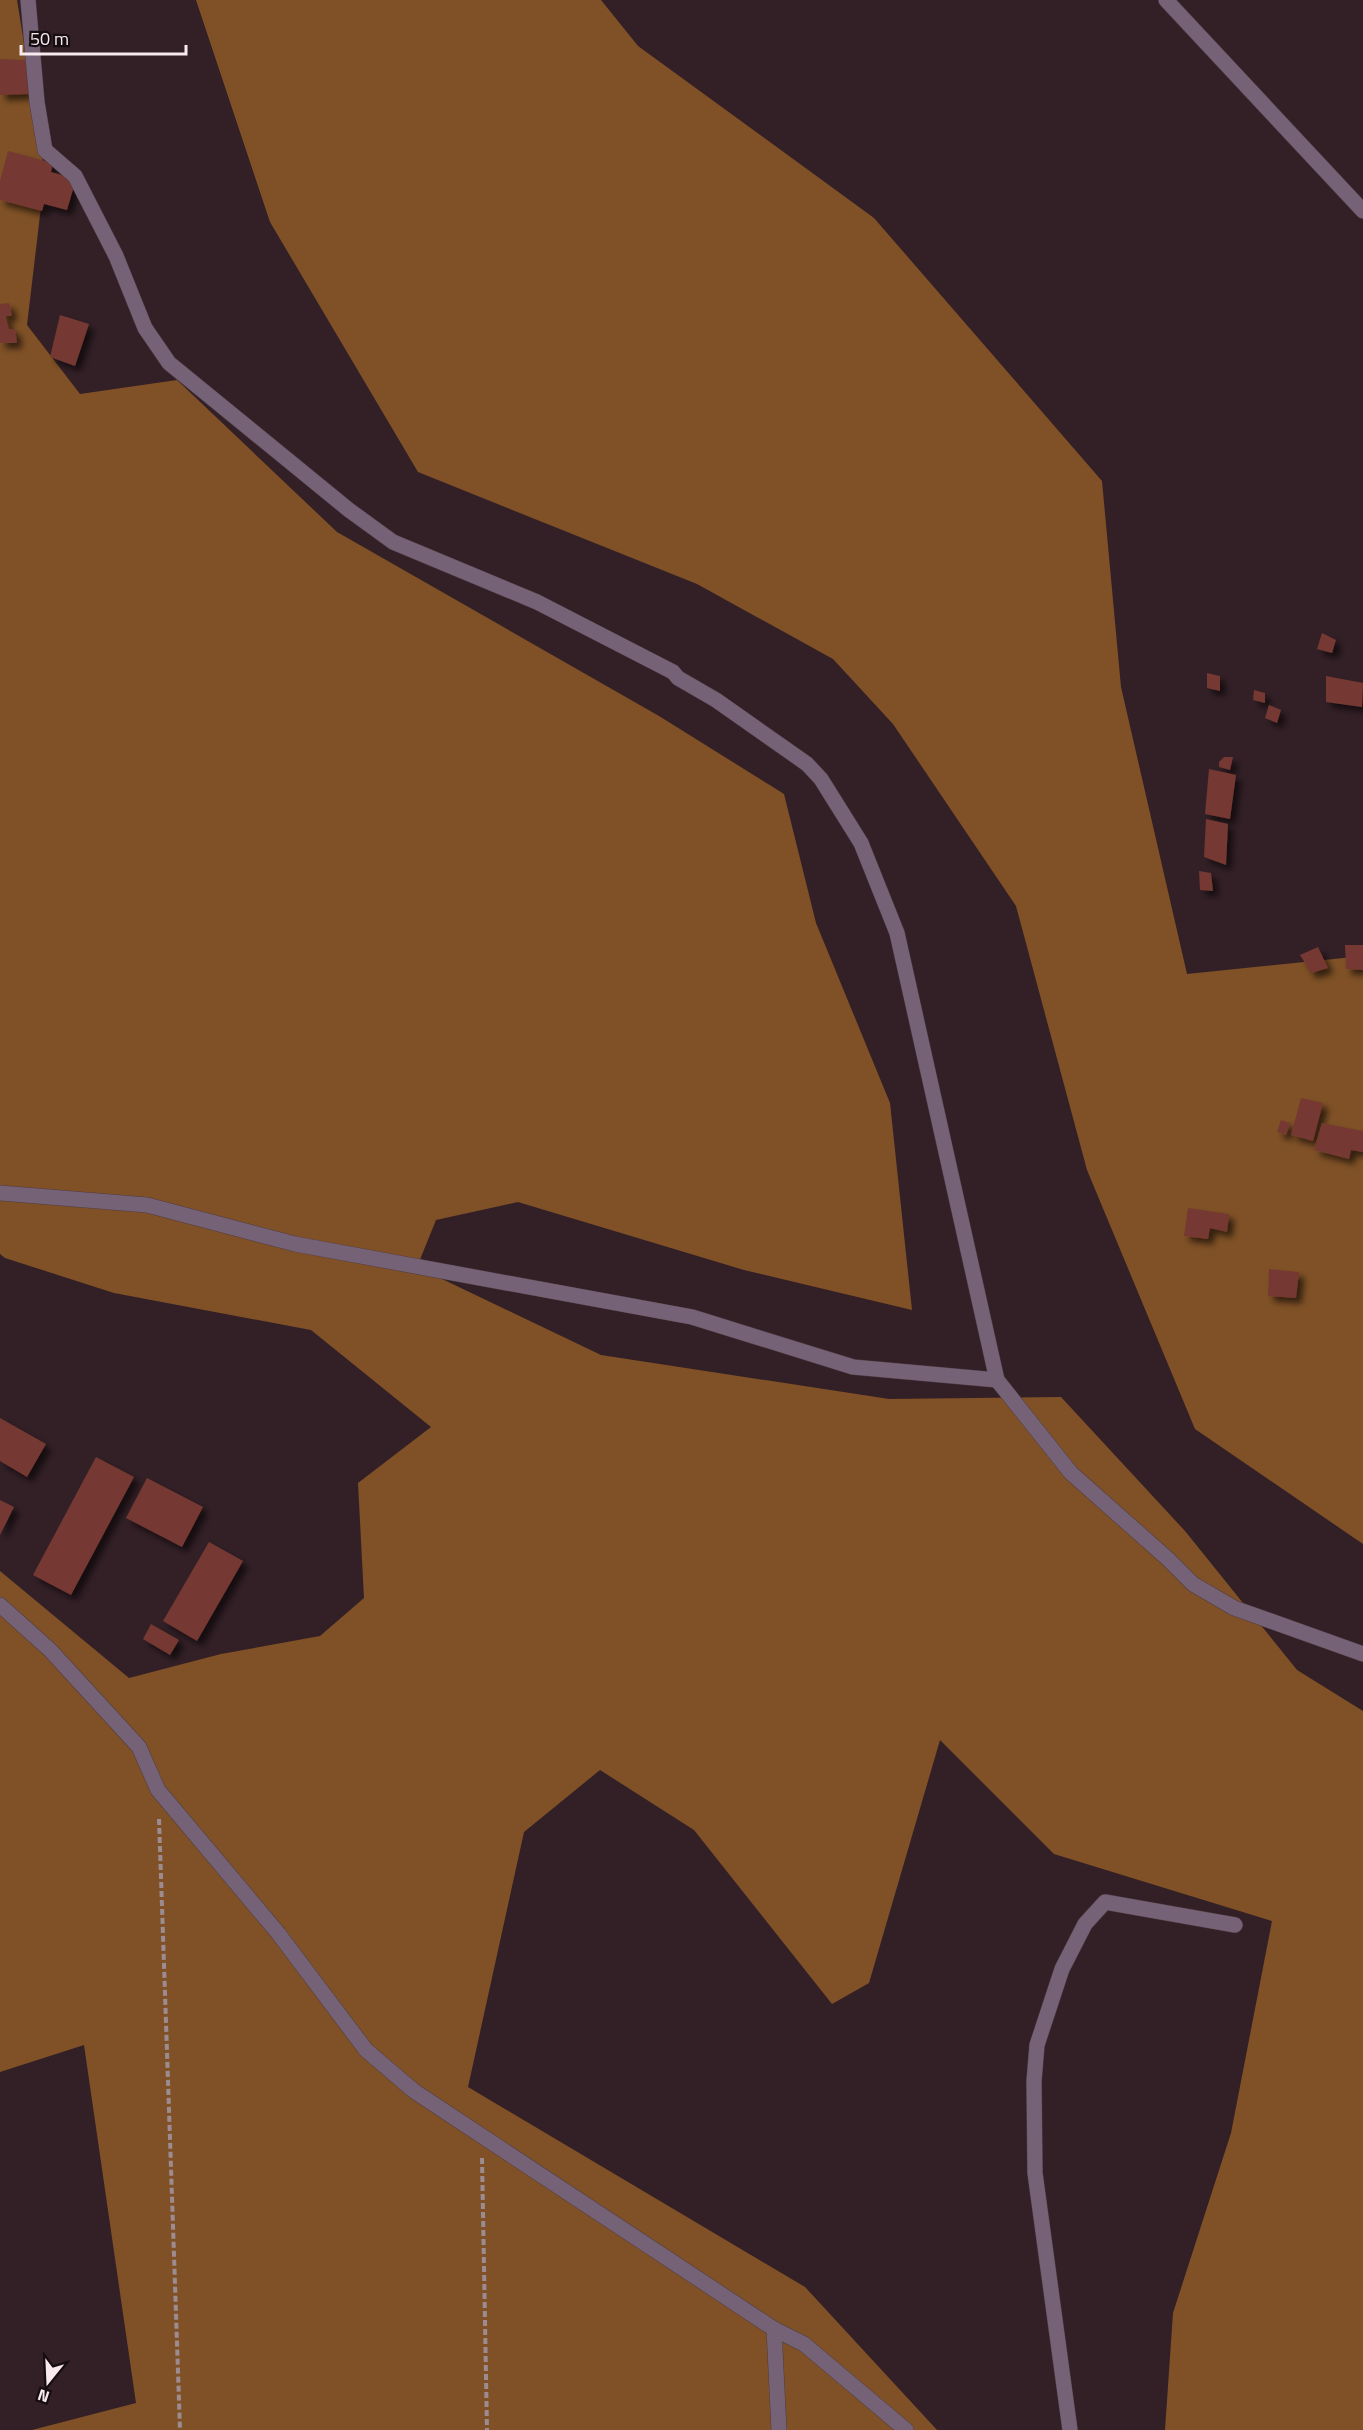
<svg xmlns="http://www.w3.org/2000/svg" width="1363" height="2430" font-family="'Titillium Web',sans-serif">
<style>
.forest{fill:#805126}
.building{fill:#743931;filter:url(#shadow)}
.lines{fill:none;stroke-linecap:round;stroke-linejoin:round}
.minor-casing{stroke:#4f3c43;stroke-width:16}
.path{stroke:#9c8c91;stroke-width:4;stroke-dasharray:6 3;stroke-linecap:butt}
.minor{stroke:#756276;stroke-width:15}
</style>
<defs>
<filter id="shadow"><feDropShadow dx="5.5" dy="5.5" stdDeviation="3" flood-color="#0009"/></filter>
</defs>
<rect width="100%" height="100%" fill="#332027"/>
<g class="forest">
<polygon points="0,0 17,0 45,173 27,325 80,394 177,380 337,532 659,716 784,794 816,923 890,1103 912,1310 744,1270 518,1202 436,1220 417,1267 601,1355 889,1399 1061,1397 1185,1531 1297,1670 1363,1711 1363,2430 1165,2430 1173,2313 1231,2133 1272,1921 1054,1854 940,1740 869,1983 832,2004 694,1830 600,1770 524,1832 468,2087 805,2287 937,2430 32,2430 136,2403 84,2045 0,2072 0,1571 129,1678 221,1654 320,1636 364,1598 358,1483 431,1427 311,1330 114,1293 5,1258 0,1254"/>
<polygon points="196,0 601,0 638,46 874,218 1102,481 1121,687 1187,974 1363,956 1363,1544 1195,1429 1087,1170 1016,906 893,724 833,659 697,584 418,472 270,222"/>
</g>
<g class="building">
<polygon points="0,59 27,60 28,94 0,95"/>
<polygon points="8,151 53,163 51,172 76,179 67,210 44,204 42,211 0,200 0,181"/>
<polygon points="9,303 12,316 5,316 9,329 15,329 17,343 0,343 0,304"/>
<polygon points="60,315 89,324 75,366 50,357"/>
<polygon points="1322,633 1336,640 1332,653 1317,649"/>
<polygon points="1207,673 1220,676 1220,691 1207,688"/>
<polygon points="1326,676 1363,683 1362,707 1326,702"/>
<polygon points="1254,690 1265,693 1265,703 1253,700"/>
<polygon points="1269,705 1281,710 1277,723 1265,718"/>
<polygon points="1224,757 1233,757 1230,770 1219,767 1219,762"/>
<polygon points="1209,769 1236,775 1230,819 1205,814"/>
<polygon points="1206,819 1228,824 1226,865 1204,857"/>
<polygon points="1199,871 1211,873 1213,891 1200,890"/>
<polygon points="1345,945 1363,945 1363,970 1346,969"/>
<polygon points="1318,947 1328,968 1311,973 1300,955"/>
<polygon points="1301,1098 1323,1103 1313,1141 1291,1135"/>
<polygon points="1281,1120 1290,1123 1286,1135 1277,1132"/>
<polygon points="1322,1123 1363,1131 1363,1152 1351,1150 1349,1159 1314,1150"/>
<polygon points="1188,1208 1229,1214 1227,1232 1210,1228 1208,1239 1184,1236"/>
<polygon points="1269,1269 1299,1272 1296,1298 1268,1296"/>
<polygon points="0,1418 46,1444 27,1477 0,1461"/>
<polygon points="96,1457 134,1477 71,1595 33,1575"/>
<polygon points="147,1478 203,1507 182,1547 126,1518"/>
<polygon points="0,1500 14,1507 0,1535"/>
<polygon points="209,1542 243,1561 197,1641 163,1621"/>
<polygon points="151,1624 179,1640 170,1655 143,1639"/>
</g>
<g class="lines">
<g class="minor-casing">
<g id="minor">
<polyline points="28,0 37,102 45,150 75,176 116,256 145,328 169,363 349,510 393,542 537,602 673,672 678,678 716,700 807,764 821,779 861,843 897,933 997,1380 1071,1473 1168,1559 1193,1584 1234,1608 1363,1654"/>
<polyline points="1166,0 1363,211"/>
<polyline points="0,1193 147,1205 295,1244 692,1317 853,1367 997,1380"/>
<polyline points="0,1605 50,1650 139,1747 158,1790 278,1933 366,2050 414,2091 774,2329 779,2430"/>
<polyline points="774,2329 804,2344 906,2430"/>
<polyline points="1070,2430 1035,2173 1034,2081 1037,2045 1062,1969 1085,1924 1105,1902 1235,1925"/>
</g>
</g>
<g class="path">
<polyline points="159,1819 180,2430"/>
<polyline points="482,2158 487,2430"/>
</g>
<use href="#minor" class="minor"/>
</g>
<g transform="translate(48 2382) rotate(198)" stroke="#150d10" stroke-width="4.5" paint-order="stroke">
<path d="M0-4.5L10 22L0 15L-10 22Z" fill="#f8eaee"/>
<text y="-9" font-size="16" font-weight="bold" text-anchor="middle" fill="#f8eaee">N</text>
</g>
<path d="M21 45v9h165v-9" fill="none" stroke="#f8eaee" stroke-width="3"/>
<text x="30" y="45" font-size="18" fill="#f8eaee" stroke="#150d10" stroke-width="4.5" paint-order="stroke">50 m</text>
</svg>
